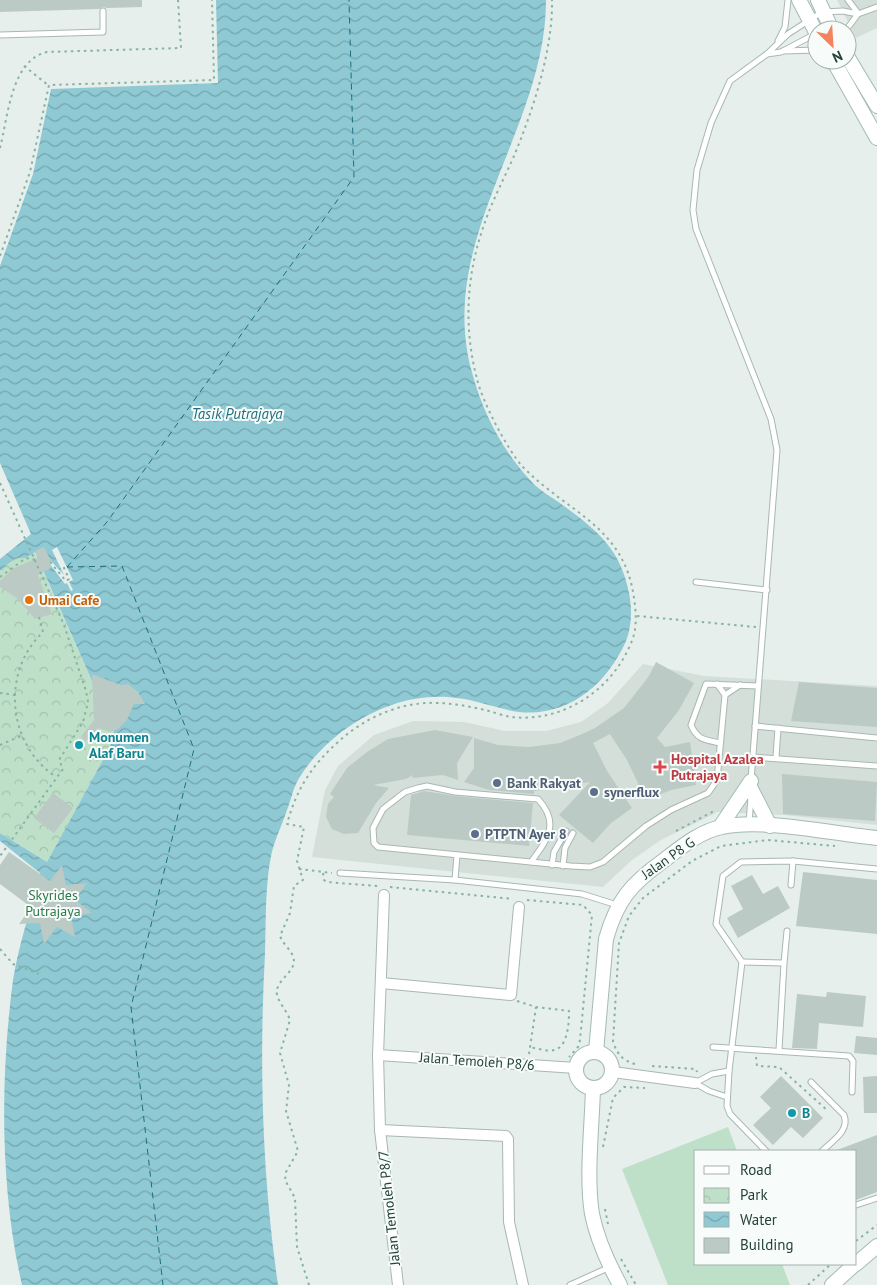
<svg xmlns="http://www.w3.org/2000/svg" width="877" height="1285" font-family="'PT Sans',sans-serif">
<style>
.built{fill:#d4dfda}
.park{fill:url(#park-crowns)}
.pitch{fill:#bfe0c8}
.water{fill:url(#water-waves)}
.pier{fill:#e6efeb}
.lines{fill:none;stroke-linecap:round;stroke-linejoin:round}
.ferry{stroke:#1c6f80;stroke-width:1;stroke-dasharray:6 5;stroke-linecap:butt}
.building{fill:#bbcac4}
.lane-casing{stroke:#a8b8b2;stroke-width:7}
.street-casing{stroke:#a8b8b2;stroke-width:12}
.secondary-casing{stroke:#a4bbb3;stroke-width:16}
.path{stroke:#86b3a5;stroke-width:2;stroke-dasharray:2.5 4;stroke-linecap:butt}
.lane{stroke:#fff;stroke-width:5}
.street{stroke:#fff;stroke-width:10}
.secondary{stroke:#fff;stroke-width:14}
.food-dot{fill:#e8710a;stroke:#f7fbf9;stroke-width:2}
.culture-dot{fill:#0f9aa8;stroke:#f7fbf9;stroke-width:2}
.health-dot{fill:#e0444e;stroke:#f7fbf9;stroke-width:2}
.service-dot{fill:#5c6f8a;stroke:#f7fbf9;stroke-width:2}
.labels{text-anchor:middle;dominant-baseline:central;stroke-width:4;stroke-linejoin:round;paint-order:stroke}
.food-label{font-size:14px;font-weight:bold;fill:#c56008;stroke:#f7fbf9;text-anchor:start}
.culture-label{font-size:14px;font-weight:bold;fill:#0d838f;stroke:#f7fbf9;text-anchor:start}
.health-label{font-size:14px;font-weight:bold;fill:#be3a42;stroke:#f7fbf9;text-anchor:start}
.service-label{font-size:14px;font-weight:bold;fill:#4e5e75;stroke:#f7fbf9;text-anchor:start}
.street-label{font-size:14px;fill:#24423a;stroke:#f7fbf9}
.park-label{font-size:14px;fill:#2d7a4b;stroke:#f7fbf9}
.water-label{font-size:15px;font-style:italic;fill:#1c6f80;stroke:#f7fbf9}
</style>
<defs>
<pattern id="park-crowns" width="20" height="18" patternUnits="userSpaceOnUse" patternTransform="scale(1.25)"><rect width="20" height="18" fill="#bfe0c8"/><path d="M2 6a3 3 0 1 1 6 0M12 15a3 3 0 1 1 6 0" fill="none" stroke="#a4c1ad"/></pattern>
<pattern id="water-waves" width="16" height="10" patternUnits="userSpaceOnUse" patternTransform="scale(1.25)"><rect width="16" height="10" fill="#8ec9d4"/><path d="M0 5q4-4 8 0t8 0" fill="none" stroke="#74a5ad"/></pattern>
</defs>
<rect width="100%" height="100%" fill="#e6efeb"/>
<g class="built">
<polygon points="837,0 877,0 877,28 856,38"/>
<polygon points="643,664 704,676 877,686 877,825 784,815 718,812 661,840 632,860 603,887 312,857 325,790 338,766 374,735 413,721 464,722 505,731 546,731 581,722 608,703"/>
</g>
<path class="park" d="M34 551 114 731 110 747 47 862 0 833V571C7 564 15 556 25 558Z"/>
<polygon class="pitch" points="728,1127 737,1151 696,1151 696,1264 782,1264 790,1285 668,1285 622,1169"/>
<path class="water" d="M216 0H546C546 131 433 241 473 376 484 415 503 451 531 481 538 489 548 495 557 501 594 528 620 546 629 593 632 608 632 627 626 641 607 684 569 717 519 712 498 709 477 700 456 698 437 695 410 698 392 705 355 717 318 746 298 780 293 789 291 800 287 810 282 825 274 841 271 856 265 887 266 922 265 953 259 1064 262 1175 278 1285H22C0 1190 0 1078 13 980 19 944 31 908 40 873L0 841V833L47 862 110 747 114 731 35 552 25 558C15 556 7 565 0 571V559L31 534 0 463V266L33 174 51 89 218 83Z"/>
<polygon class="pier" points="57,547 73,580 69,582 73,590 71,591 67,583 65,584 49,563 51,561 64,575 52,550"/>
<g class="lines">
<g class="ferry">
<polyline points="67,567 122,566 194,749 131,1007 163,1285"/>
<polyline points="67,567 107,522 354,177 349,0"/>
</g>
</g>
<g class="building">
<polygon points="0,0 142,0 142,7 107,8 103,7 99,9 0,12"/>
<polygon points="44,547 51,561 49,563 51,568 38,575 52,614 35,619 17,598 0,587 0,581 14,568 38,558 35,551"/>
<polygon points="656,662 694,683 679,710 657,738 665,747 690,742 696,785 671,790 646,800 627,760 610,734 593,743 607,771 632,808 611,823 593,843 559,815 590,782 534,791 534,794 489,790 464,782 474,768 474,738 498,745 529,747 560,743 580,735 595,728 624,708 649,676"/>
<polygon points="92,674 121,685 128,684 138,692 145,704 134,704 127,720 118,729 110,732 98,728 86,741 81,737 94,720"/>
<polygon points="799,682 877,688 877,727 791,721"/>
<polygon points="435,730 473,737 457,763 458,780 443,775 412,778 413,775 406,779 373,785 389,788 376,803 358,833 344,834 332,829 326,817 328,804 334,797 330,794 347,768 367,752 388,739"/>
<polygon points="782,774 877,782 875,821 783,814"/>
<polygon points="424,791 455,796 533,803 529,846 407,835 411,795"/>
<polygon points="53,793 73,808 54,833 34,818"/>
<polygon points="9,852 50,881 62,865 66,885 87,883 75,900 92,913 71,916 75,937 57,927 44,944 40,923 19,924 31,907 0,884 0,865"/>
<polygon points="803,872 877,880 877,934 796,926"/>
<polygon points="752,875 763,894 778,886 790,908 738,938 727,918 743,909 731,886"/>
<polygon points="827,992 866,996 863,1027 819,1023 817,1049 792,1048 797,994 826,997"/>
<polygon points="856,1036 877,1038 877,1055 854,1053"/>
<polygon points="781,1076 823,1118 803,1138 791,1127 773,1145 753,1125 771,1108 760,1097"/>
<polygon points="877,1076 877,1113 864,1113 863,1077"/>
<polygon points="877,1135 877,1192 856,1200 856,1151 837,1150"/>
</g>
<g class="lines">
<g class="lane-casing">
<g id="lane">
<polyline points="848,0 858,13"/>
<polyline points="846,30 858,14"/>
<polyline points="0,35 103,32 103,11"/>
<polyline points="778,41 785,27 788,0"/>
<polyline points="783,51 817,50"/>
<polyline points="767,54 781,52 817,33"/>
<polyline points="696,582 767,590"/>
<polyline points="725,695 740,685"/>
<polyline points="755,726 877,738"/>
<path d="M720 743C706 740 697 740 691 725L706 684 758 686"/>
<polyline points="753,757 877,766"/>
<polyline points="776,757 778,728"/>
<polyline points="751,780 777,450 771,419 696,229 693,210 697,170 711,123 730,81 767,54 788,34 822,12 843,11 858,14 877,7"/>
<polyline points="749,822 751,798"/>
<path d="M531 862C548 839 560 823 538 799L455 792 427 786 418 788 405 792 383 809 373 828 374 843 378 847 571 866 590 867 603 862 646 826 671 810 708 793 717 780 725 695 717 684"/>
<polyline points="552,865 554,852 566,831"/>
<polyline points="563,866 565,848 573,833"/>
<polyline points="340,873 455,880 582,894 617,905"/>
<polyline points="455,880 457,855"/>
<polyline points="791,885 793,861"/>
<polyline points="742,962 784,963 779,1050"/>
<polyline points="784,963 787,931"/>
<polyline points="713,1047 849,1056 853,1061 852,1092"/>
<path d="M811 1082 844 1115C850 1131 832 1141 822 1151"/>
<polyline points="727,1097 709,1091 695,1083 712,1074 729,1071"/>
<polyline points="766,1151 730,1114 727,1106 729,1071 742,962 716,924 723,876 741,862 793,861 877,869"/>
<polyline points="856,1205 877,1198"/>
<polyline points="570,1285 610,1267"/>
</g>
</g>
<g class="street-casing">
<g id="street">
<polyline points="384,895 378,1055 380,1130 398,1285"/>
<polyline points="381,983 511,995 519,907"/>
<polyline points="378,1055 576,1068"/>
<polyline points="613,1072 695,1083"/>
<polyline points="380,1130 506,1136 508,1139 509,1222 523,1285"/>
</g>
</g>
<g class="secondary-casing">
<g id="secondary">
<polyline points="799,0 817,34"/>
<polyline points="818,0 832,30"/>
<polyline points="847,56 877,106"/>
<polyline points="833,60 877,138"/>
<polyline points="751,789 770,826"/>
<polyline points="720,827 751,781"/>
<circle cx="594" cy="1070" r="18"/>
<path d="M596 1052 606 939C617 900 631 884 663 861 680 848 700 831 722 827 762 818 834 834 877 838"/>
<path d="M593 1088C592 1127 586 1177 592 1214 597 1239 608 1263 620 1285"/>
<polyline points="856,1264 877,1246"/>
<polyline points="832,1285 855,1264"/>
</g>
</g>
<g class="path">
<polyline points="24,66 48,85"/>
<path d="M0 148C8 117 11 60 47 52L181 48 178 0"/>
<polyline points="0,256 30,172 49,85 214,80 212,0"/>
<polyline points="0,483 64,625 86,691 88,702 83,722 59,760 63,769 0,856"/>
<polyline points="50,562 66,581 69,579 64,568 67,567"/>
<polyline points="0,577 26,558 36,560"/>
<polyline points="637,616 756,627"/>
<path d="M39 617 43 632C0 673 8 745 56 777"/>
<polyline points="0,693 15,695"/>
<polyline points="0,745 21,736"/>
<polyline points="676,831 716,810"/>
<polyline points="299,869 332,873"/>
<polyline points="323,873 324,880 327,882 378,886"/>
<polyline points="390,887 513,899"/>
<polyline points="527,900 583,905 592,915 580,1040 578,1047 569,1057"/>
<polyline points="0,949 13,964 39,974"/>
<path d="M517 1001 536 1007 569 1011C569 1023 568 1047 554 1050 547 1052 536 1048 529 1047"/>
<polyline points="529,1054 536,1007"/>
<polyline points="756,1057 757,1066 779,1067 828,1111"/>
<path d="M635 1064C622 1060 618 1055 613 1042L619 943 629 916 643 898 692 861 721 846 768 840 835 846"/>
<polyline points="652,1066 696,1069 697,1072"/>
<polyline points="603,1147 613,1098 624,1087 645,1088"/>
<polyline points="605,1209 608,1224"/>
<polyline points="856,1241 877,1225"/>
<polyline points="621,1259 636,1285"/>
<path d="M309 1285 297 1247 295 1198 285 1180 286 1172 298 1151 286 1111 289 1085 280 1053 290 1020C287 1011 279 1003 277 995 274 979 299 972 293 956 290 949 283 944 280 936L290 913 294 886 303 880 297 861 304 827 287 824C296 790 312 765 338 742 362 720 393 705 426 703 447 702 469 706 489 711 496 713 504 716 511 717 565 723 615 688 633 638 637 625 636 612 634 598 624 525 567 513 522 466 507 449 482 401 477 379 464 330 466 279 482 231 490 205 503 181 514 156 533 110 553 50 552 0"/>
<polyline points="808,1285 831,1264"/>
</g>
<use href="#lane" class="lane"/>
<use href="#street" class="street"/>
<use href="#secondary" class="secondary"/>
</g>
<circle class="food-dot" cx="29" cy="600" r="5"/>
<g class="culture-dot">
<circle cx="79" cy="745" r="5"/>
<circle cx="792" cy="1113" r="5"/>
</g>
<path class="health-dot" d="M657.5 759.5h5v5h5v5h-5v5h-5v-5h-5v-5h5z"/>
<g class="service-dot">
<circle cx="497" cy="783" r="5"/>
<circle cx="594" cy="792" r="5"/>
<circle cx="475" cy="834" r="5"/>
</g>
<g class="labels">
<g class="food-label">
<text x="39" y="600">Umai Cafe</text>
</g>
<g class="culture-label">
<text x="89" y="737">Monumen<tspan x="89" dy="16">Alaf Baru</tspan></text>
<text x="802" y="1113">B</text>
</g>
<g class="health-label">
<text x="671" y="759">Hospital Azalea<tspan x="671" dy="16">Putrajaya</tspan></text>
</g>
<g class="service-label">
<text x="507" y="783">Bank Rakyat</text>
<text x="604" y="792">synerflux</text>
<text x="485" y="834">PTPTN Ayer 8</text>
</g>
<g class="street-label">
<text transform="translate(668 858) rotate(-35)">Jalan P8 G</text>
<text transform="translate(477 1061) rotate(4)">Jalan Temoleh P8/6</text>
<text transform="translate(389 1208) rotate(-96)">Jalan Temoleh P8/7</text>
</g>
<g class="park-label">
<text x="53" y="895">Skyrides<tspan x="53" dy="16">Putrajaya</tspan></text>
</g>
<g class="water-label">
<text x="237" y="413">Tasik Putrajaya</text>
</g>
</g>
<rect x="694" y="1150" width="162" height="115" fill="#f7fbf9" stroke="#a3b1ad"/>
<rect x="704" y="1166" width="25" height="8" fill="#ffffff" stroke="#a3b1ad"/>
<text x="740" y="1175" font-size="15" fill="#24423a">Road</text>
<rect x="704" y="1188" width="25" height="15" fill="url(#park-crowns)" stroke="#a3b1ad"/>
<text x="740" y="1200" font-size="15" fill="#24423a">Park</text>
<rect x="704" y="1212" width="25" height="15" fill="url(#water-waves)" stroke="#a3b1ad"/>
<text x="740" y="1225" font-size="15" fill="#24423a">Water</text>
<rect x="704" y="1238" width="25" height="15" fill="#bbcac4" stroke="#a3b1ad"/>
<text x="740" y="1250" font-size="15" fill="#24423a">Building</text>
<g transform="translate(832 45) rotate(155)"><circle r="24" fill="#f7fbf9" stroke="#a3b1ad"/>
<path d="M0-4L9 19L0 12L-9 19Z" fill="#f4845f"/>
<text y="-8" font-size="14" font-weight="bold" text-anchor="middle" fill="#24423a">N</text>
</g>
</svg>
